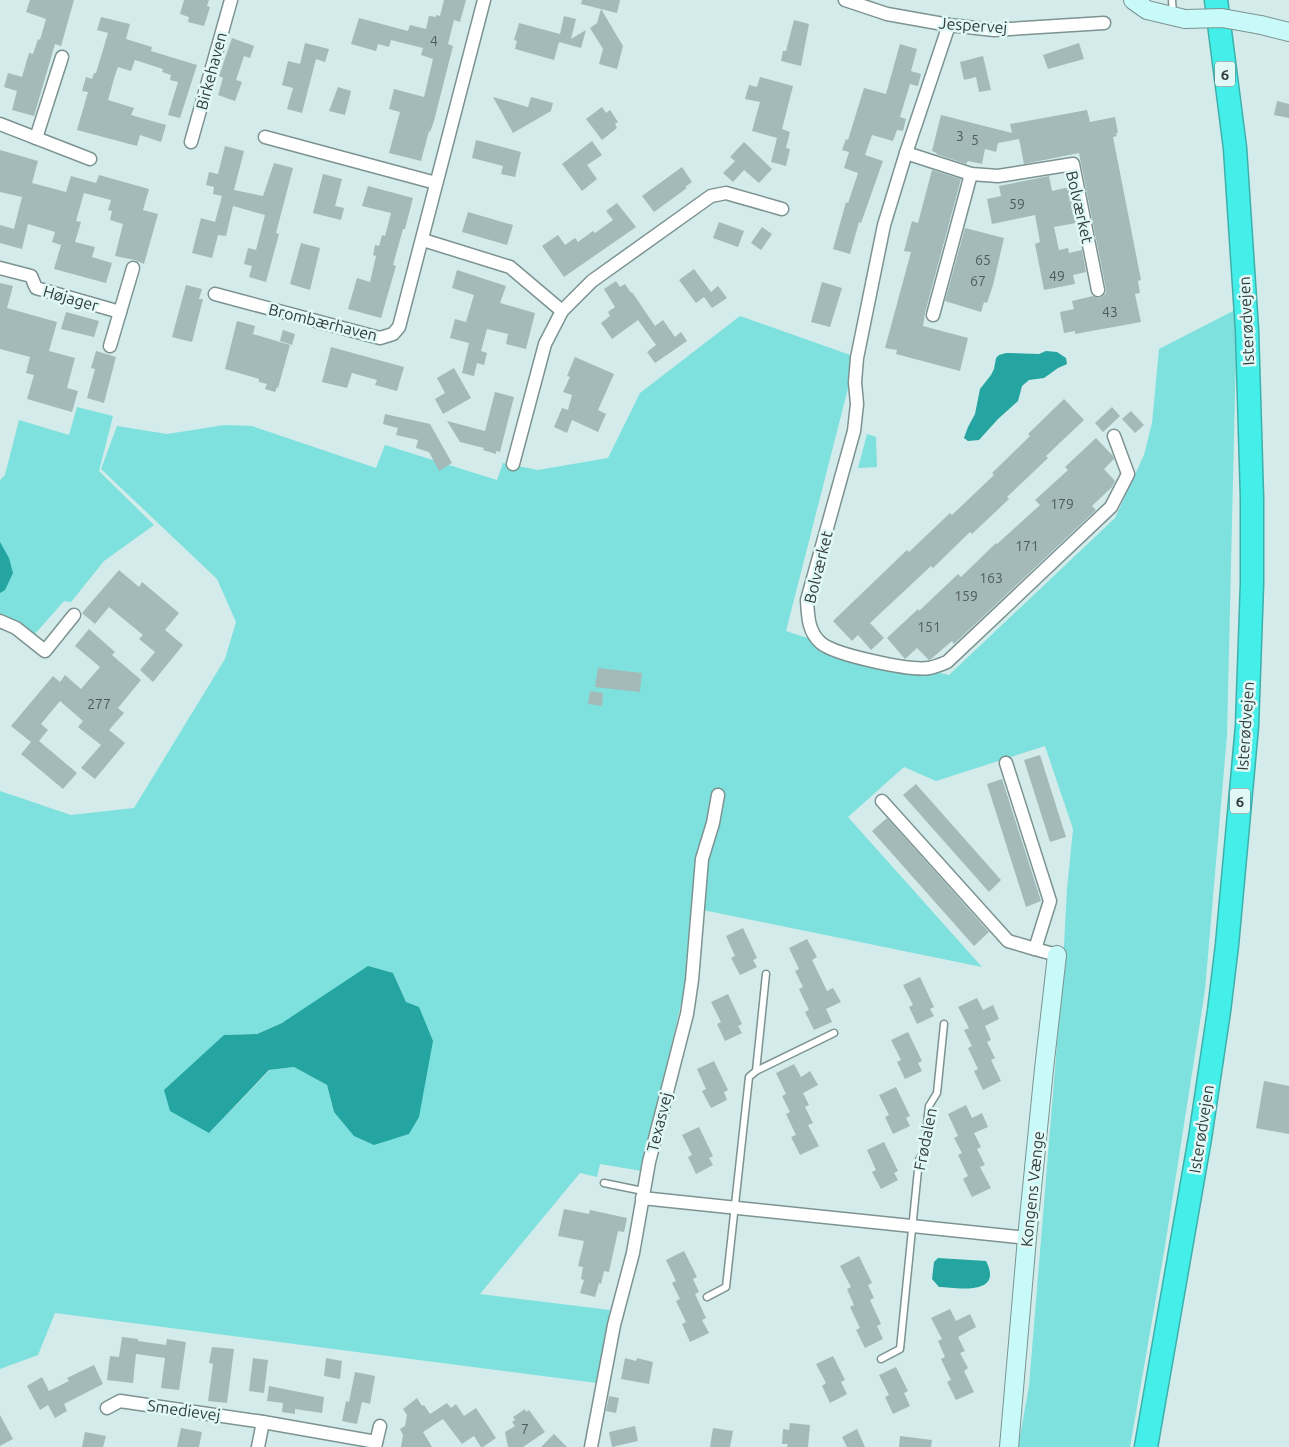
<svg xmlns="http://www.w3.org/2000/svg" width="1289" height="1447" font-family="Ubuntu,sans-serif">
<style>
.green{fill:#7ee1dd;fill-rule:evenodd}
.water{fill:#24a5a1}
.building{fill:#a3bab9}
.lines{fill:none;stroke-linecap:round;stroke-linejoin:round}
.lane-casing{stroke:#7c9391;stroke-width:9}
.street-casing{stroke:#7c9391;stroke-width:15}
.secondary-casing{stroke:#7c9391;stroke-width:20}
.highway-casing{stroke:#3eb0ac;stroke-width:25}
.lane{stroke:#fff;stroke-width:6}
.street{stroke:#fff;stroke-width:12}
.secondary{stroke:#c7faf8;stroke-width:18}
.highway{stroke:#44eee9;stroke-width:22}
.secondary-bridge-casing{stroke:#7c9391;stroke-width:20;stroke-linecap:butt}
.secondary-bridge{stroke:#c7faf8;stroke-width:18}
.labels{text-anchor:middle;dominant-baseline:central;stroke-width:5;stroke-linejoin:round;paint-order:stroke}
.number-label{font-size:14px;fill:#505c5b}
.shield{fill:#e0f9f7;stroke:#687574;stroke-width:1}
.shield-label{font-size:15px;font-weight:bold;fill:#343d3c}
.street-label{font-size:16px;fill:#343d3c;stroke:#e0f9f7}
</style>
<rect width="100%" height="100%" fill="#d3ebea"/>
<g class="green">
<path d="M1237 309 1227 735 1205 990 1165 1246 1130 1447H1018L1029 1386 1062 983 1067 889 1073 829 1045 746 936 781 904 767 848 817 982 967 703 910 642 1171 600 1164 597 1177 580 1173 480 1294 610 1310 597 1383 55 1313 38 1355 0 1369V791L71 815 134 808 225 659 236 622 217 579 101 469 117 426 167 434 225 425 252 426 376 468 385 445 497 480 503 463 538 470 608 458 640 393 740 316 856 357 786 631 854 653 949 675 1115 518 1144 455 1152 423 1159 349ZM393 973 406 1002 334 1112 327 1085 294 1067 270 1070 209 1133 224 1035 257 1034Z"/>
<polygon points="77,407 113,416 99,471 154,525 104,561 71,602 64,601 34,635 0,616 0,480 5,475 19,420 69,435"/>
<polygon points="867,434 876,437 877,467 858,468"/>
</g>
<g class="water">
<polygon points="1046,351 1057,352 1066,358 1067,364 1058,368 1044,378 1029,380 1022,386 1018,401 998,419 979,440 968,441 964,438 968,427 975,414 980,389 991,375 994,369 996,358 999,355 1006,353 1039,354"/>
<polygon points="0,542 9,558 13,573 5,590 0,593"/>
<polygon points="368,966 393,973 406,1002 419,1007 433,1041 419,1117 409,1134 374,1145 354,1136 334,1112 327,1085 294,1067 269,1070 209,1133 170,1111 164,1090 224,1035 257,1034 282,1023"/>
<path d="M938 1258 986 1261C1004 1296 957 1288 939 1287L932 1279 934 1262Z"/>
</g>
<g class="building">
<polygon points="30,0 74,0 61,46 55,44 34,116 12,110 17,91 4,87 8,73 22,77 29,53 33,54 38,39 40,40 46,19 26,12"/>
<polygon points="184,0 209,0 207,6 210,7 204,26 188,22 189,17 180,14"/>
<polygon points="444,0 466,0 460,22 454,20 448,44 453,46 434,121 430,132 429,131 421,161 389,153 400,112 389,109 394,89 424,97 433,59 421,55 423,48 391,40 389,47 378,44 376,51 351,44 359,18 408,31 410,25 426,29 429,16 436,17 436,15 440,16"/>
<polygon points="582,0 620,0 617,13 581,4"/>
<polygon points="601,9 623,46 617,69 599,64 603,49 590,28 597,23"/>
<polygon points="564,16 576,19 571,39 586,30 581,48 559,42 554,60 515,49 517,41 514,40 519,23 560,34"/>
<polygon points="101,17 130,24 126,39 152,47 151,51 197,65 180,118 168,115 178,82 170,80 171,75 162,72 163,69 135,60 131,71 118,67 116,72 108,100 134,108 131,115 166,125 161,142 140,135 137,146 77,130 88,92 82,91 86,77 92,79 94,73 96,73 108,33 97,30"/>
<polygon points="794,20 809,24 801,66 781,61 783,51 786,51"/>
<polygon points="232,38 254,46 250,58 244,56 236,80 242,82 235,101 218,95 223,78 219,76"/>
<polygon points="305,43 329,49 325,62 316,59 302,113 287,109 293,88 282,85 288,61 300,64"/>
<polygon points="1079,43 1084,59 1048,69 1043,55"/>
<polygon points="900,44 917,49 911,71 921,74 918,86 910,84 900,117 906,119 903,131 897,130 893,141 872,135 865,155 883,161 861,223 859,222 850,254 833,249 846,202 848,203 858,173 844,168 849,152 842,150 846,139 848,140 864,88 886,94"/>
<polygon points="983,56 991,90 979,92 976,77 964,80 960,62"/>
<polygon points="760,77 793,86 782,129 790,132 786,148 790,149 786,166 771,162 777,138 752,131 760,102 745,99 749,85 757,87"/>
<polygon points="338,87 351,91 345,115 329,111"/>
<polygon points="493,97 528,107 531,97 553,103 551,111 513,133"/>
<polygon points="1277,101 1289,104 1289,118 1274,115"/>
<polygon points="602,107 606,113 610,110 618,122 615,124 617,128 602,140 586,119"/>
<polygon points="1087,110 1090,122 1115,117 1118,133 1116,133 1117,136 1113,137 1141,280 1138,281 1140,293 1135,294 1141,322 1075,334 1075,331 1064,333 1060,312 1074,309 1072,301 1093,296 1099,298 1103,296 1106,293 1106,289 1079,153 1024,164 1019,139 998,143 996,152 985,149 982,164 968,161 966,164 936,154 937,153 932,151 941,115 1012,133 1010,124"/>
<polygon points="476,140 521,152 515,177 501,174 503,166 472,158"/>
<polygon points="592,141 602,155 587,165 597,179 582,191 562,164"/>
<polygon points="744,142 772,169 759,183 744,170 733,182 723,173 735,161 730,157"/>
<polygon points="225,146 244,151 234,190 263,196 274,163 293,168 276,233 279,234 266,282 249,277 252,266 244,264 248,248 256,250 265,215 233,206 226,236 218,235 212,258 192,253 201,218 215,222 222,196 213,194 214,187 206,185 209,172 218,174"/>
<polygon points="0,150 38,161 32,183 66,192 71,176 96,183 99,175 149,189 143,210 158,214 144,264 135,260 115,256 123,224 110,220 112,211 108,210 111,200 84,193 76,221 81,222 75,242 95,247 92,257 112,263 106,283 54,269 61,245 52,242 55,232 28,224 22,249 0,243 0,225 14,229 22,197 0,192"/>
<polygon points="682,167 692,182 685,187 687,188 654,212 642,196"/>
<polygon points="932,170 961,179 925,313 923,326 968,338 960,371 896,354 897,350 885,348 911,252 904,251 912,221 918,223"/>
<polygon points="323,174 342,179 335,206 344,208 341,220 313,213"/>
<polygon points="1049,176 1052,191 1069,187 1076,223 1054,227 1059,250 1068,248 1069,253 1082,250 1086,272 1073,275 1075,284 1044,290 1035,244 1040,242 1035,215 992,224 987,199 1001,196 999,186"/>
<polygon points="368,186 413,198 405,229 403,229 393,265 396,266 381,318 348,309 357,278 370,282 376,256 373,255 375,245 379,246 382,235 385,236 391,213 362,206"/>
<polygon points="617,203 636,227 564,277 542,246 558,235 565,245 575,238 578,242 593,231 595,233 613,220 606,211"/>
<polygon points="468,212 513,225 507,245 462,232"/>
<polygon points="719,222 744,231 738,247 713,238"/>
<polygon points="762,227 772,234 761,250 751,243"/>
<polygon points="965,228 1004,238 993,285 987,303 984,302 981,312 945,301"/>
<polygon points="301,243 320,248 310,290 290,284"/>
<polygon points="694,269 711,292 718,286 727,298 712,308 704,297 696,303 679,280"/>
<polygon points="457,270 506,286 500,303 535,313 526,349 506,344 508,334 487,329 481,351 487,353 484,365 477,363 474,376 462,373 469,343 450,338 455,319 466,322 474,295 452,288"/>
<polygon points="616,281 620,287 625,284 631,293 632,292 655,326 663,320 675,337 681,332 687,341 655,363 647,352 656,345 638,320 612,339 601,323 610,316 608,312 615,307 604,289"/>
<polygon points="822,282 842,288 830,327 811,322"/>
<polygon points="0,283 13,286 7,308 57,322 49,351 75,358 67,388 78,391 72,412 27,399 34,375 26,373 30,357 0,349"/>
<polygon points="186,285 202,289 199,299 203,299 192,342 172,337"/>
<polygon points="66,312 99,321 94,337 61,329"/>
<polygon points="237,321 255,326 253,334 290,345 278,388 277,387 275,392 265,389 267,384 259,382 259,379 225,369"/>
<polygon points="283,330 295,334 292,345 280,341"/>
<polygon points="331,347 404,367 397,391 375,385 377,380 352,373 347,388 322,382"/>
<polygon points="96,351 116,357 104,403 87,398 95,369 91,368"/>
<polygon points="575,357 614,374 598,410 606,414 598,432 572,420 567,433 554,427 562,408 568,410 572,395 563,392 570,377 567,376"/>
<polygon points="454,368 471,398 443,414 435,399 445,393 437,378"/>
<polygon points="495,392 514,397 500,452 496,451 496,454 483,450 484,448 460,442 447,421 485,431"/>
<polygon points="1064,399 1084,420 1046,456 1048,458 1007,497 1009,499 972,534 970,532 933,568 931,566 870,623 884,638 871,650 858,635 852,641 833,621 907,550 909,552 950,513 952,515 994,475 992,473 1030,436 1028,434"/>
<polygon points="1112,407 1120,416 1103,432 1095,423"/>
<polygon points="1131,411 1144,425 1135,433 1122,419"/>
<polygon points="385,414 430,424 452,463 439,471 429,452 416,448 418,440 396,435 398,428 383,424"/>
<polygon points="1096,438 1113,456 1114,459 1104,469 1115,481 1112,487 1092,506 1096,510 954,644 952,641 931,659 929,660 917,648 905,659 887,638 918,609 919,611 958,574 961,577 996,543 997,544 1040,505 1035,500 1068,470 1065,467"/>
<polygon points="119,570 139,587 142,582 179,613 165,630 183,645 153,682 140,670 155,652 139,639 143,635 109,607 95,624 82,613"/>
<polygon points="89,629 115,652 112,655 141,680 118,708 124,713 109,730 125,743 95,779 81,768 101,745 78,727 83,721 60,701 41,724 48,730 39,741 77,773 63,789 21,754 31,742 11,726 53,676 60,682 65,675 81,689 100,667 75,646"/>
<polygon points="598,668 642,673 640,692 595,687"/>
<polygon points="590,691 603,693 602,706 588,704"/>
<polygon points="1040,755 1066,837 1050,842 1024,760"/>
<polygon points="1002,779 1041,901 1026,907 987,784"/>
<polygon points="916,784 1001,880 989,892 903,795"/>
<polygon points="887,818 989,932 974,946 872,831"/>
<polygon points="743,928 757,958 753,960 757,967 740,975 731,958 735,956 726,936"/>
<polygon points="807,939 817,957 812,960 827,991 833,988 841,1002 826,1009 832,1022 814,1030 805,1012 809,1010 799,989 803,987 795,971 799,969 789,948"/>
<polygon points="920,977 934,1007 930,1009 934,1016 917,1024 909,1007 913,1005 903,985"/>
<polygon points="728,994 742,1024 738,1026 742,1033 725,1041 717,1024 721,1022 711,1002"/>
<polygon points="977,998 983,1010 993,1005 999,1019 985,1026 991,1040 987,1042 995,1058 991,1060 1001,1081 983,1090 974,1071 978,1069 968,1048 972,1046 964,1030 969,1028 958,1007"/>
<polygon points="908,1032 922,1061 918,1063 922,1071 905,1079 897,1062 901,1060 891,1040"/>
<polygon points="714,1061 728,1090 724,1092 727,1100 711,1108 702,1091 706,1089 697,1069"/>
<polygon points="794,1064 801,1077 810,1071 818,1085 803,1093 809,1105 805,1107 813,1123 808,1125 819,1146 800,1155 791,1137 796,1135 786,1114 790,1112 782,1096 786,1094 776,1073"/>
<polygon points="1264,1081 1289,1086 1289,1134 1256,1128"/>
<polygon points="896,1087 910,1116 906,1118 910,1126 893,1134 885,1117 889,1115 879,1095"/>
<polygon points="966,1105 972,1118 982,1113 988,1127 974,1133 981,1147 977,1149 985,1165 980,1167 991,1188 972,1197 963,1179 968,1176 958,1155 962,1153 954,1138 958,1136 948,1114"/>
<polygon points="699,1127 713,1156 709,1158 713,1165 696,1174 688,1157 692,1155 682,1135"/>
<polygon points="884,1142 898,1171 894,1173 898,1180 881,1189 872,1172 876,1170 867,1150"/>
<polygon points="564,1209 589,1214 590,1210 627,1218 624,1232 618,1231 609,1272 604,1271 601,1284 599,1283 595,1297 580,1293 584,1280 581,1279 583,1267 578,1266 584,1241 558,1236"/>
<polygon points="684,1251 697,1277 693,1279 699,1292 695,1294 706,1318 702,1320 709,1333 690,1342 682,1324 686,1322 676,1301 680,1299 672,1283 676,1281 666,1260"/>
<polygon points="859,1256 872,1283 868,1285 874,1298 870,1300 881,1324 877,1326 883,1339 865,1348 856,1330 860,1328 850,1307 854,1305 847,1289 851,1287 840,1266"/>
<polygon points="950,1309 956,1321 970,1314 976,1327 958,1337 965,1351 960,1353 968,1368 964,1371 974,1392 956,1400 947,1382 951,1380 941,1359 945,1357 938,1341 942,1339 931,1318"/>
<polygon points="122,1337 138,1339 138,1341 166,1345 167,1339 186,1342 179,1390 161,1388 165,1358 136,1354 133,1383 107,1380 110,1356 119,1357"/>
<polygon points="212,1347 234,1349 227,1403 208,1401 213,1364 209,1363"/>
<polygon points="833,1356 845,1380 841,1382 847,1394 830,1403 822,1386 826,1383 816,1364"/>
<polygon points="253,1358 268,1360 264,1393 249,1391"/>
<polygon points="326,1358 342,1361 340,1379 324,1376"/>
<polygon points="625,1358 636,1361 637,1358 653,1362 649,1384 621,1379"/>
<polygon points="94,1365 103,1384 64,1404 67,1411 55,1418 48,1405 40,1410 27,1386 42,1377 49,1391 69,1381 67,1378"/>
<polygon points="896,1367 908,1391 904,1393 910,1406 893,1414 885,1397 889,1395 879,1375"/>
<polygon points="355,1372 375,1376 370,1404 362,1402 357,1424 342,1421 346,1401 349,1402"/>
<polygon points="269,1386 324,1397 322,1413 295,1409 295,1414 282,1412 283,1403 267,1401"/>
<polygon points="609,1396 619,1398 616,1413 606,1411"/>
<polygon points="417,1398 422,1406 424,1405 430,1414 447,1403 451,1408 456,1404 464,1416 476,1408 496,1438 483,1447 481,1447 474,1436 462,1444 443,1419 423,1432 432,1447 401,1447 403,1435 400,1429 405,1426 407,1415 403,1409"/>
<polygon points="525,1409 526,1412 529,1410 545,1432 523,1447 508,1447 505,1432 515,1426 512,1422 515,1420 513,1417"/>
<polygon points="0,1415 13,1439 0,1446"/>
<polygon points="790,1423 810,1425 808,1447 787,1447 788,1444 782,1444 783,1429 789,1430"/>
<polygon points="635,1426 638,1441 612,1447 609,1432"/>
<polygon points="181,1428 202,1432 199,1447 177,1447"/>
<polygon points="713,1428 733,1431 730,1447 710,1447"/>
<polygon points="857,1429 865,1447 847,1447 842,1437"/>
<polygon points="85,1432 106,1436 103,1447 82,1447"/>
<polygon points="554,1434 567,1447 541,1447"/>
<polygon points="900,1436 932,1440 931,1447 899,1447"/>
</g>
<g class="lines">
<g class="lane-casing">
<g id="lane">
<polyline points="1172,0 1173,14"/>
<polyline points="756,1071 834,1033"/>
<polyline points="604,1183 643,1191"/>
<polyline points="707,1297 726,1287 749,1077 756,1071 766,974"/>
<polyline points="881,1359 900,1349 919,1160 924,1151 929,1106 937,1093 944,1024"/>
</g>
</g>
<g class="street-casing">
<g id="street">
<polyline points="845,0 887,14 949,25 994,30 1104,23"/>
<path d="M949 25 906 153 884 225 857 358 855 382 857 404 854 431 807 600C808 616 808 632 821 643 835 655 910 671 929 668 935 667 942 664 947 662L1111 507 1128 474 1114 436"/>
<polyline points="0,124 90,159"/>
<polyline points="265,137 436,183"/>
<polyline points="36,138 62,57"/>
<polyline points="191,142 231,0"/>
<polyline points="906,153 971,174 998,176 1073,164 1098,290"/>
<polyline points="423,240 510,267 562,311"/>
<polyline points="0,268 31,276 36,288 120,312"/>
<polyline points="215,294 380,338 393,334 399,327 484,0"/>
<polyline points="933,315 971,174"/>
<polyline points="110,346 133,268"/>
<polyline points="513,464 545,344 562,311 592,281 711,196 726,193 782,209"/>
<polyline points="0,621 16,628 45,651 74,615"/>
<polyline points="1006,763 1050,901 1035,949 1057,955"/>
<polyline points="882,801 1008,941 1035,949"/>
<polyline points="642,1198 1027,1238"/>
<polyline points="107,1408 120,1401 263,1422 376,1442"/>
<polyline points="258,1447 263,1422"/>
<polyline points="375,1447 380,1426"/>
<polyline points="591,1447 614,1325 633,1253 649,1162 687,1014 692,980 702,859 713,823 718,795"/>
</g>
</g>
<g class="secondary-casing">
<g id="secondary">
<polyline points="1133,0 1147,10 1185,19"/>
<polyline points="1261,25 1289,32"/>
<polyline points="1009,1447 1027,1238 1044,1069 1057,955"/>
</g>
</g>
<g class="highway-casing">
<polyline id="highway" points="1146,1447 1200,1138 1219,1011 1227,945 1247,726 1252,583 1252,498 1247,330 1235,148 1216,0"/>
</g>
<use href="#lane" class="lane"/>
<use href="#street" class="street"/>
<use href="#secondary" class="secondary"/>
<use href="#highway" class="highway"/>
<g class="secondary-bridge-casing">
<polyline id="secondary-bridge" points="1185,19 1222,18 1261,25"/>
</g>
<use href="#secondary-bridge" class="secondary-bridge"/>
</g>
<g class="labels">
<g class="number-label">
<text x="434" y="41">4</text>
<text x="960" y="136">3</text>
<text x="975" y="140">5</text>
<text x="1017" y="204">59</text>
<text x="983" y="260">65</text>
<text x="1057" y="276">49</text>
<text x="978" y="281">67</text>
<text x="1110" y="312">43</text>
<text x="1062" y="504">179</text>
<text x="1027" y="546">171</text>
<text x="991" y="578">163</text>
<text x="966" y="596">159</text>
<text x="929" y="627">151</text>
<text x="99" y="704">277</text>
<text x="525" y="1429">7</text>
</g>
<g class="shield">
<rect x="1215" y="61.5" width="20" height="25" rx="4"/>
<rect x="1230" y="788.5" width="20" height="25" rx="4"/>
</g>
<g class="shield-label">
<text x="1225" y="74">6</text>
<text x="1240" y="801">6</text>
</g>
<g class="street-label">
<text transform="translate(973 25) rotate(4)">Jespervej</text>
<text transform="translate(211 71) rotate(-75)">Birkehaven</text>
<text transform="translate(1080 207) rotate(77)">Bolværket</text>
<text transform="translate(71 298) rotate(16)">Højager</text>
<text transform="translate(1246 321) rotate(-93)">Isterødvejen</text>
<text transform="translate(323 322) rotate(14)">Brombærhaven</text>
<text transform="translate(818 567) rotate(-76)">Bolværket</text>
<text transform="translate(1245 726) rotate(-86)">Isterødvejen</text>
<text transform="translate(659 1122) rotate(-76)">Texasvej</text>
<text transform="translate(1201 1129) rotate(-81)">Isterødvejen</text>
<text transform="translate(925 1139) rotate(-79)">Frødalen</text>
<text transform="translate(1032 1189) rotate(-84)">Kongens Vænge</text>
<text transform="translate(184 1410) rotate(8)">Smedievej</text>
</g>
</g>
</svg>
